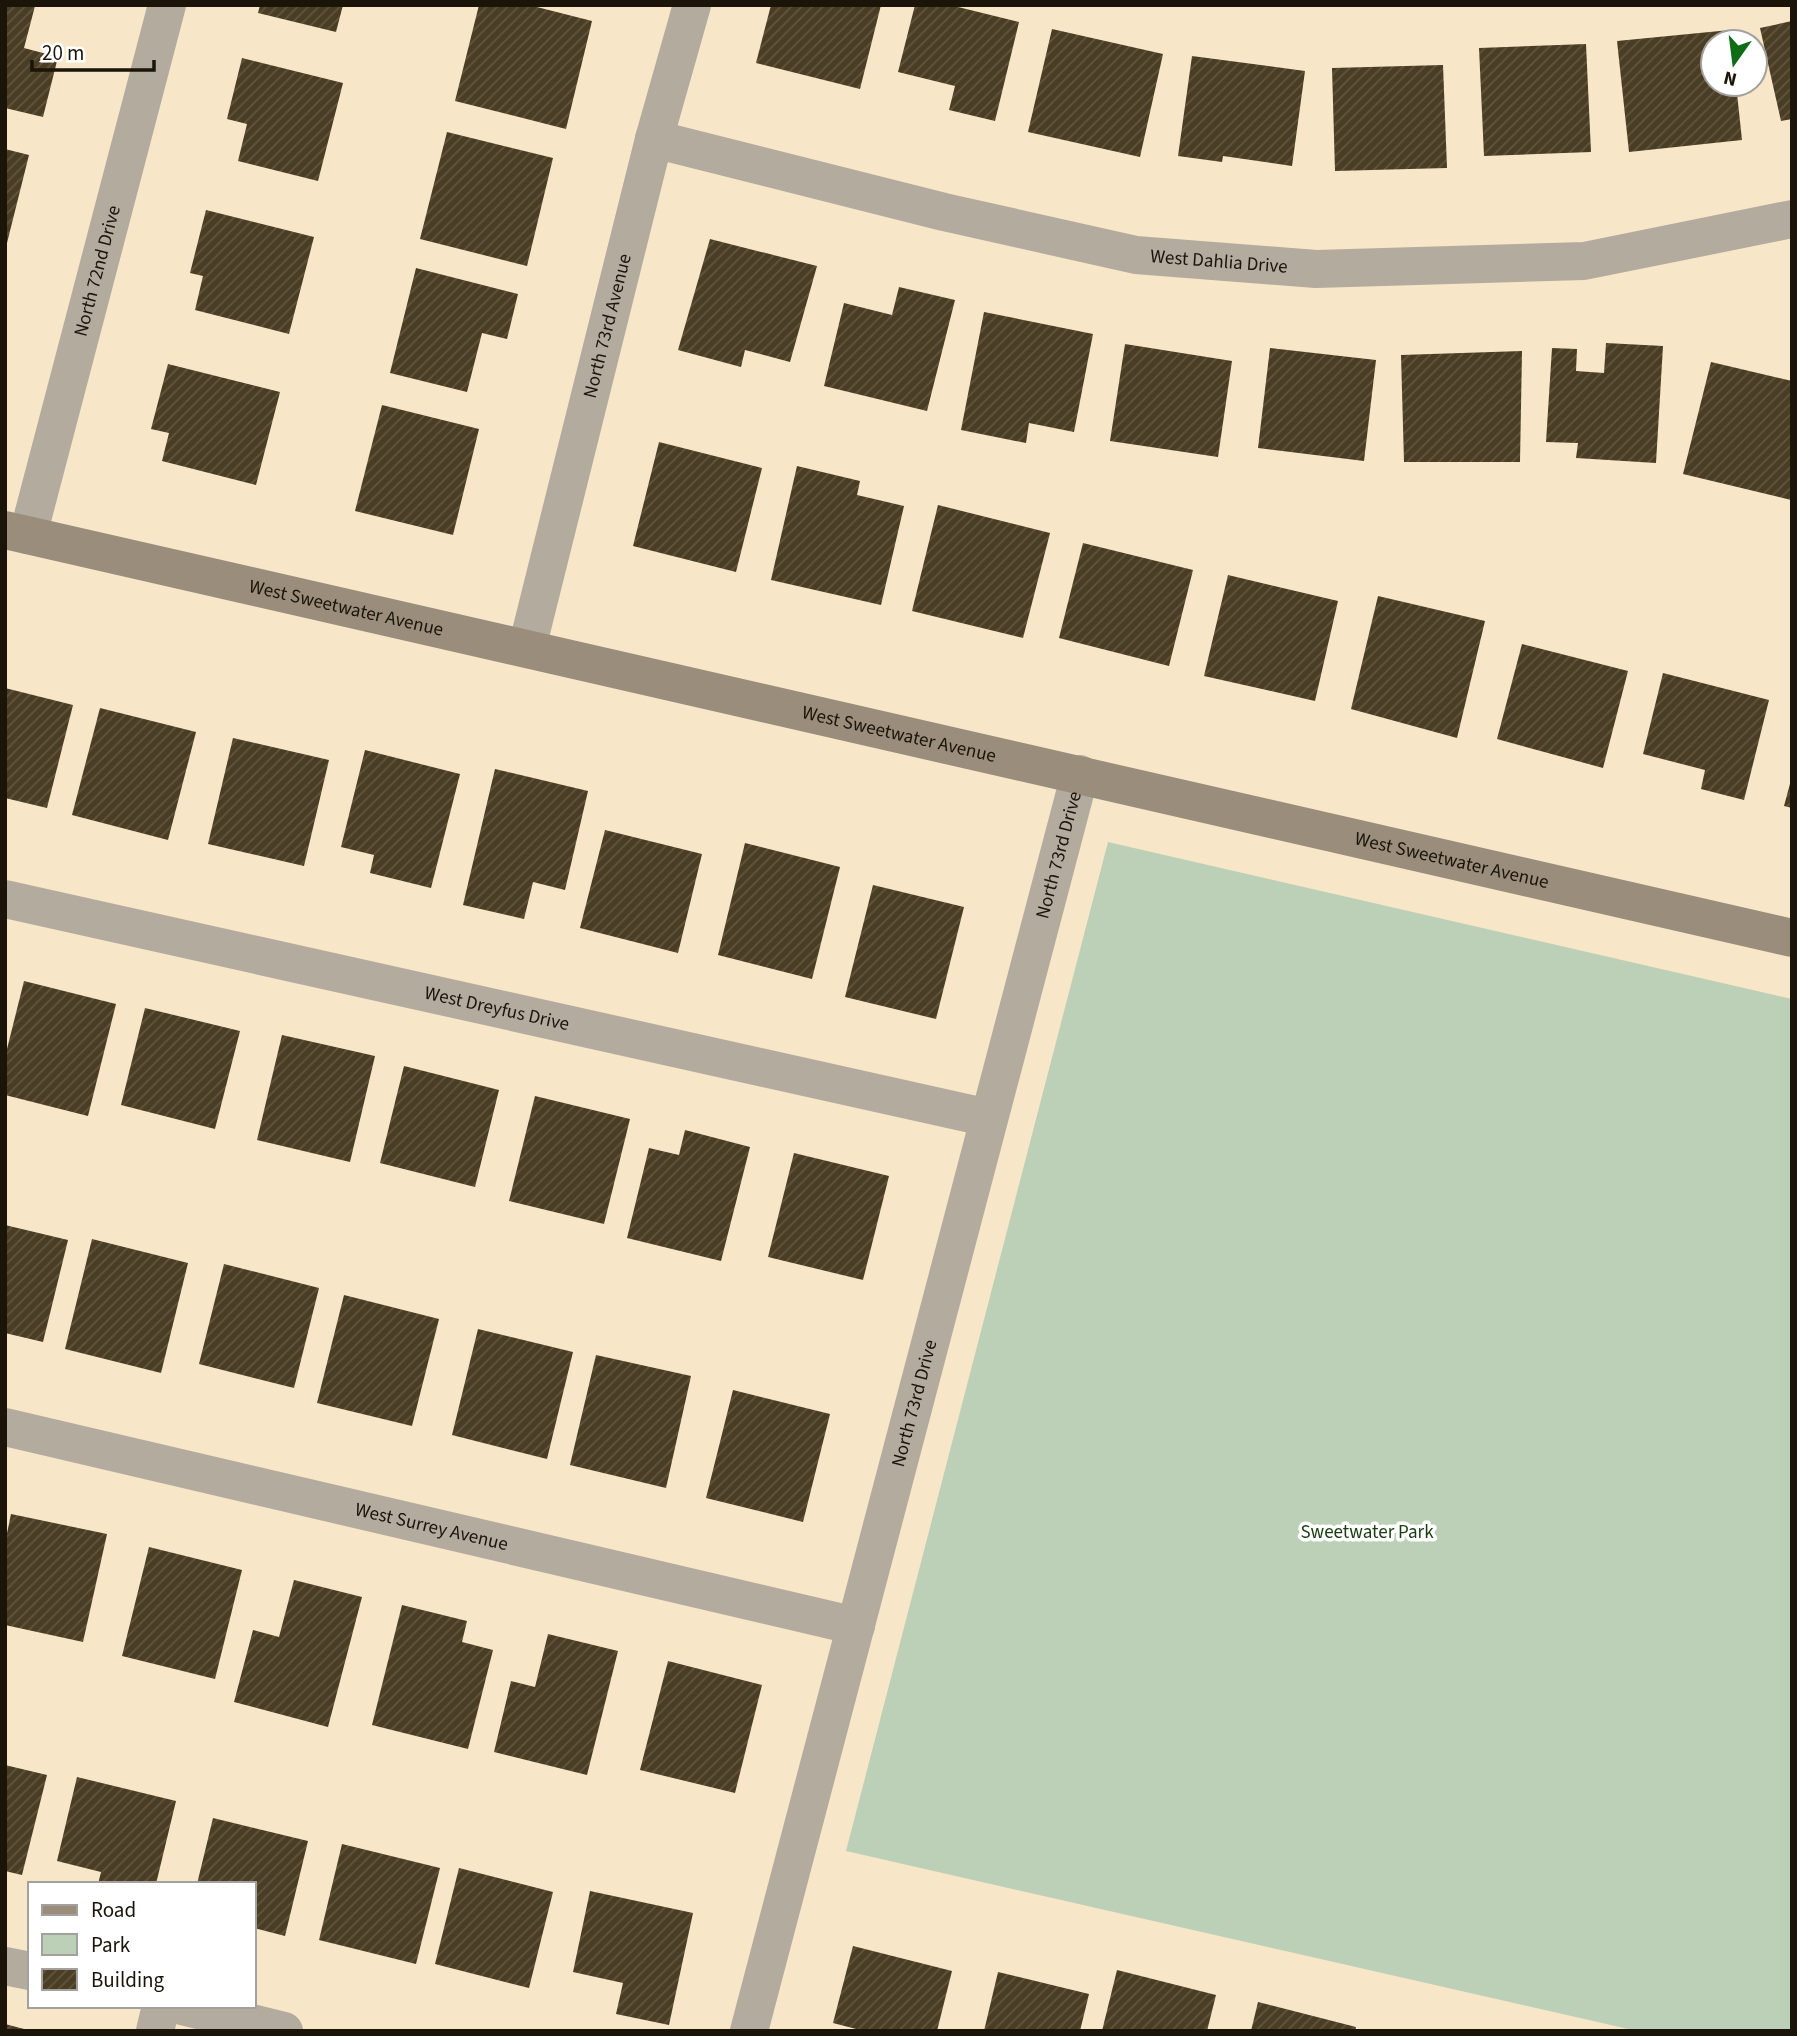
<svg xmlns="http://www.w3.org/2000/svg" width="1797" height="2036" font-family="'Source Sans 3',sans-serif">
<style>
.park{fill:#bcd0b7}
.building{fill:url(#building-hatch)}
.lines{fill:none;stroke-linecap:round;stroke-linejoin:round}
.street{stroke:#b4ab9f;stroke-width:38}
.secondary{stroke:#9a8d7b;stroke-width:38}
.labels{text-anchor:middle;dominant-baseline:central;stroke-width:7;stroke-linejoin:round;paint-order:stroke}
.street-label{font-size:19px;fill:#1a1409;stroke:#fff}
.park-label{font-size:19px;fill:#183e10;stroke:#fff}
</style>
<defs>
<pattern id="building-hatch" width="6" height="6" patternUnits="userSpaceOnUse" patternTransform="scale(1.75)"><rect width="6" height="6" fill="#4a3d23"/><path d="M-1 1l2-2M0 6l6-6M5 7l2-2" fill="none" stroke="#605640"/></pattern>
</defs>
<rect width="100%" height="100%" fill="#f7e7c8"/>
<polygon class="park" points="1108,842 1792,999 1792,2031 1637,2031 846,1851"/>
<g class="building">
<polygon points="5,5 35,6 24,48 58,57 43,117 5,108"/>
<polygon points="260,5 343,5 336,32 258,13"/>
<polygon points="479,5 529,5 592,21 566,129 455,101"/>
<polygon points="771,5 881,5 860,89 756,63"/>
<polygon points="915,5 950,5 1019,22 995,121 949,110 955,86 898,72"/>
<polygon points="1792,21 1792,119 1781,121 1760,28"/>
<polygon points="1052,29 1163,54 1140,157 1028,132"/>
<polygon points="1730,30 1731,42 1713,42 1713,84 1736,84 1742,140 1629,152 1617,41"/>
<polygon points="1586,44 1591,152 1484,156 1479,48"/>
<polygon points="1192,56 1305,71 1292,166 1223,156 1222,162 1178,156"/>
<polygon points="242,58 343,83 318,181 238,161 247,124 227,119"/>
<polygon points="1443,65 1447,168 1335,171 1332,68"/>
<polygon points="447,132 553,158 527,266 420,239"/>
<polygon points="5,149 29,155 6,247 5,247"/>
<polygon points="206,210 314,237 289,334 195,310 203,276 190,273"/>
<polygon points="710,239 817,266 790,362 745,350 741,367 678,350"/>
<polygon points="416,268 518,294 507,339 482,333 467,392 390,373"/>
<polygon points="899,287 955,300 927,411 824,386 844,303 892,315"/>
<polygon points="984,312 1093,334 1074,432 1029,423 1026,443 961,430"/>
<polygon points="1606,343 1663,346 1656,463 1576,458 1578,443 1546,442 1552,348 1577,349 1576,371 1604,373"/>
<polygon points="1125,344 1232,361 1218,457 1110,441"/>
<polygon points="1270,348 1376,360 1364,461 1258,448"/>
<polygon points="1522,351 1520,462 1404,462 1401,355"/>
<polygon points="1711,362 1792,381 1791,500 1683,474"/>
<polygon points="168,364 280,392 256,485 162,461 169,433 151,429"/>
<polygon points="382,405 479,429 453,535 355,511"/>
<polygon points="659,442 762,468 736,572 633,546"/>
<polygon points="797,466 860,481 857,495 904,506 881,605 771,580"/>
<polygon points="938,505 1050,533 1023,638 912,611"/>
<polygon points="1083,543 1193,570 1169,666 1059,638"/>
<polygon points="1228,575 1338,601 1315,701 1204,676"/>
<polygon points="1378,596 1485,621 1457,738 1351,709"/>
<polygon points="1522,644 1628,671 1603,768 1497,739"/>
<polygon points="1663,673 1769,700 1744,800 1701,789 1705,770 1643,754"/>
<polygon points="5,688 73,705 47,808 5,798"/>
<polygon points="100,708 196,732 168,840 72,815"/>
<polygon points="233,738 329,760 304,866 208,844"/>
<polygon points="365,750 460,774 431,888 370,873 374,855 341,847"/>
<polygon points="495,769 588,791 565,890 533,882 524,919 463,905"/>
<polygon points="1791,780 1792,780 1792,808 1784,806"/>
<polygon points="605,830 702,854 678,953 580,928"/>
<polygon points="745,843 840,867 812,979 718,955"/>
<polygon points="873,885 964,907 936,1019 845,997"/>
<polygon points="24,981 116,1004 88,1116 5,1095 5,1057"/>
<polygon points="145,1008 240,1031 215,1129 121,1105"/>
<polygon points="282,1035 375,1056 350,1162 257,1140"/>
<polygon points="404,1066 499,1090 475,1187 380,1163"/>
<polygon points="535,1096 630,1119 604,1224 509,1201"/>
<polygon points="685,1130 750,1147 721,1261 627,1238 649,1148 679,1155"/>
<polygon points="794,1153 889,1176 863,1280 768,1257"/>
<polygon points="5,1225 68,1240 43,1342 5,1333"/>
<polygon points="92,1239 188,1263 161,1373 65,1349"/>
<polygon points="224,1264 319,1288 294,1388 199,1364"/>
<polygon points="344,1295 439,1319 412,1426 317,1403"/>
<polygon points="478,1329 573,1352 547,1459 452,1435"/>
<polygon points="596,1355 691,1376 666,1488 570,1465"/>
<polygon points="733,1390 830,1414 803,1522 706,1498"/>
<polygon points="11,1514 107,1534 83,1642 5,1625 5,1543"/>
<polygon points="149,1547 242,1570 215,1679 122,1656"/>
<polygon points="294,1580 362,1597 328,1727 234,1702 253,1630 279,1637"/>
<polygon points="402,1605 467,1621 462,1642 493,1650 468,1749 372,1725"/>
<polygon points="548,1634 618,1651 587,1775 494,1752 511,1681 535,1687"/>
<polygon points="668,1661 762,1685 735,1793 640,1770"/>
<polygon points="5,1765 47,1775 22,1875 5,1871"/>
<polygon points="77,1777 176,1801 156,1884 98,1884 101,1872 57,1861"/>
<polygon points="213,1818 308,1841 285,1936 254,1928 254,1884 197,1884"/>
<polygon points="342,1844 440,1868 416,1964 319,1940"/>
<polygon points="459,1868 553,1892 529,1988 435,1964"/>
<polygon points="590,1891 693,1913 669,2025 616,2014 623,1983 573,1972"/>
<polygon points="853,1946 952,1971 937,2031 864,2031 833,2023"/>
<polygon points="1117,1970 1216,1995 1207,2031 1102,2031"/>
<polygon points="998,1972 1089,1994 1080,2031 984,2031"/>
<polygon points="1258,2002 1356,2027 1355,2031 1251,2031"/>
<polygon points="5,2024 28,2030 27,2031 5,2031"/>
</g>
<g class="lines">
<g class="street">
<path id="s1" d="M654 139 944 212 1136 255 1316 269 1584 261 1792 219"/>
<path id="s2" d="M28 535 167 5"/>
<path id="s3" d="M527 648 654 139 692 5"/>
<path id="s4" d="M5 899 989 1118"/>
<path id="s5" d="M5 1427 856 1626"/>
<polyline points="5,1966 30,1971"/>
<polyline points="182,2006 284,2031"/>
<polyline points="155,2031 161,2006"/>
<path id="s6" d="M749 2031 1080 774"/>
</g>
<path class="secondary" id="s7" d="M5 530 1792 938"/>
</g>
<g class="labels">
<g class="street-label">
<text stroke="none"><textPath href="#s1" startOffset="579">West Dahlia Drive</textPath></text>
<text stroke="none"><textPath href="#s2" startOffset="273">North 72nd Drive</textPath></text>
<text stroke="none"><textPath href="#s3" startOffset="332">North 73rd Avenue</textPath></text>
<text stroke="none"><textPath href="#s7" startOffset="350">West Sweetwater Avenue</textPath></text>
<text stroke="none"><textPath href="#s7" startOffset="917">West Sweetwater Avenue</textPath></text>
<text stroke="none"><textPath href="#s6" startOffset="1216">North 73rd Drive</textPath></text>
<text stroke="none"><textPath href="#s7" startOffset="1484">West Sweetwater Avenue</textPath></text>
<text stroke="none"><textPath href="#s4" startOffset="504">West Dreyfus Drive</textPath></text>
<text stroke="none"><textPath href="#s6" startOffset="649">North 73rd Drive</textPath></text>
<text stroke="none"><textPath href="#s5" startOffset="438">West Surrey Avenue</textPath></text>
</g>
<g class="park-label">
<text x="1367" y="1532">Sweetwater Park</text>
</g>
</g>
<rect width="1797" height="2036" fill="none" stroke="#1a1409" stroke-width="14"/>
<rect x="28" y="1882" width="228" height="126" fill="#ffffff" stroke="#a3a19d" stroke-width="2"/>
<rect x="42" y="1905" width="35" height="10" fill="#9a8d7b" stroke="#a3a19d" stroke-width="2"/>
<text x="91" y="1917" font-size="21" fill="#1a1409">Road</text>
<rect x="42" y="1934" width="35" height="21" fill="#bcd0b7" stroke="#a3a19d" stroke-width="2"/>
<text x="91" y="1952" font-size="21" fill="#1a1409">Park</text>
<rect x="42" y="1969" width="35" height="21" fill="url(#building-hatch)" stroke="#a3a19d" stroke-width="2"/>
<text x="91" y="1987" font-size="21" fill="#1a1409">Building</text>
<g transform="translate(1734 63) rotate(194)"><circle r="33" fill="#ffffff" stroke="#a3a19d" stroke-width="2"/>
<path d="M0-5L12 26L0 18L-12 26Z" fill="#0e6b16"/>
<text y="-10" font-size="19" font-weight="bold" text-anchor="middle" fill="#1a1409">N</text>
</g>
<path d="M32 60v10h122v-10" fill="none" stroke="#1a1409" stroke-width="3.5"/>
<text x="42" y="60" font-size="21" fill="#1a1409" stroke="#ffffff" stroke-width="5" paint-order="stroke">20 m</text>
</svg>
